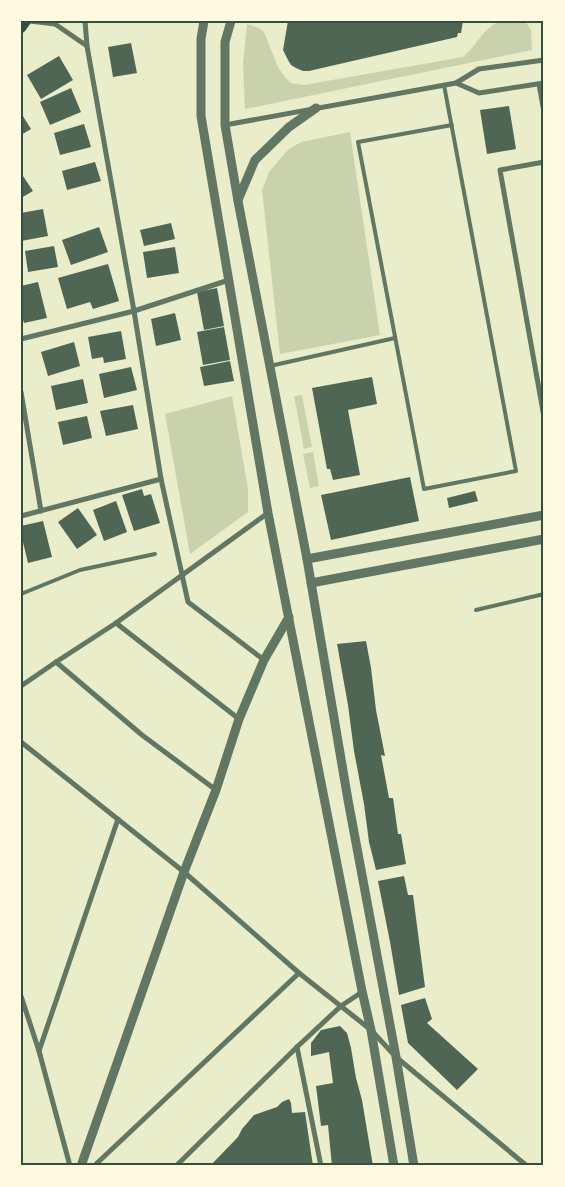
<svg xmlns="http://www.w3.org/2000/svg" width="565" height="1187" font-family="Quicksand,sans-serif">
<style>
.green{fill:#cad2ad}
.building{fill:#4f6655}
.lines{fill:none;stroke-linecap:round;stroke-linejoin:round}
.service{stroke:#617663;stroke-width:4}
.minor{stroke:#617663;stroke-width:5}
.tertiary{stroke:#617663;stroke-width:9}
.secondary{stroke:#344e41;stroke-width:10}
.neatline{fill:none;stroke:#344e41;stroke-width:2}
</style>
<rect width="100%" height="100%" fill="#e9edc9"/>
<g class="green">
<path d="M500 21H525L531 30 532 50 245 109 243 64 247 24 259 28 264 32 278 67 285 77 291 83 304 85 463 57C477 46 483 28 500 21Z"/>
<polygon points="350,132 380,335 280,354 262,190 269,172 280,159 289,149 301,142"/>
<polygon points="302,395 312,447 304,449 294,396"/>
<polygon points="232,396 248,489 248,512 190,554 165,414"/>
<polygon points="313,452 319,486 310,488 303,454"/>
</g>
<g class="building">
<polygon points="288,21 463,21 461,33 458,33 457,37 309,71 303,71 296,68 291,65 288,60 283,50"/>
<polygon points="131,43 137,73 113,77 108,47"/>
<polygon points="59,56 73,80 41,99 27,75"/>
<polygon points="71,88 81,112 50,125 40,102"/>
<polygon points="509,106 516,149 487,154 480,110"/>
<polygon points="21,113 31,129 21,135"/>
<polygon points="84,124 91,147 60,155 54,133"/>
<polygon points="95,162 101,181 67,190 62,171"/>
<polygon points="21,173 33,191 21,198"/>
<polygon points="43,209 48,236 21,241 21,213"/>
<polygon points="171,223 175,239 144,246 140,230"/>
<polygon points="99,227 108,252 71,265 62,240"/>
<polygon points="54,246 58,267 28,272 25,251"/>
<polygon points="175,247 179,273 147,278 143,252"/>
<polygon points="108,264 119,301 93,309 90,302 67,309 58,278"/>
<polygon points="38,282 47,318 24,323 21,313 21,286"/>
<polygon points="217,288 224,326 204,330 197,292"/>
<polygon points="175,313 181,340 156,346 151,319"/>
<polygon points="224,327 230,360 203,365 197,332"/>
<polygon points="121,331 126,359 104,363 103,357 92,359 88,337"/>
<polygon points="74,342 80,366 48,376 41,352"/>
<polygon points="230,361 234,381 204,386 200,367"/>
<polygon points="131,367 137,390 104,398 99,374"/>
<polygon points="372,377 377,404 348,410 360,475 333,480 330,469 327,469 312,388"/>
<polygon points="83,379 88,403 56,410 51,386"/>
<polygon points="133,405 138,429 106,436 100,411"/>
<polygon points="87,416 92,438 63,445 58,422"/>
<polygon points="410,477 419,521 331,540 321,495"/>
<polygon points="142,489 144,496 151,494 160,523 134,531 122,495"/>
<polygon points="475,491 478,501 449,508 447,498"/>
<polygon points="116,501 127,532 104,541 93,510"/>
<polygon points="78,508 97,535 77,549 58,522"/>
<polygon points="43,521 52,557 28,563 21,534 21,526"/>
<polygon points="366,641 371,668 376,710 385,756 381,755 389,798 393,798 398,834 401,834 406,864 376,870 369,842 364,804 354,751 348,705 337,644"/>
<polygon points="404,876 408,895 413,895 425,987 399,995 390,942 378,881"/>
<polygon points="425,998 432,1019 427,1023 478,1069 457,1090 408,1043 401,1005"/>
<polygon points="340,1026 347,1033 351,1048 356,1078 362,1100 373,1166 332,1166 328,1125 321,1126 316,1086 333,1083 329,1052 311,1056 311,1043 321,1030"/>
<polygon points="289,1099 291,1103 292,1113 305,1112 313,1166 210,1166 238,1137 242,1129 254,1115 277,1107 282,1102"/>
</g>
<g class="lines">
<g class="service">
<polyline points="542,21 544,25"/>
<polyline points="444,85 516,471 424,489 358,142 452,125"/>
<polyline points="270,366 395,338"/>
<polyline points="21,594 80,570 155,554"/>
<polyline points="476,610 544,594"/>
</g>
<g class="minor">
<polyline points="30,21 55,24 87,46"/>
<polyline points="85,21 87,46 134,311 161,479 188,602 264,660"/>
<polyline points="456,83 479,93 544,83"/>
<polyline points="539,84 544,112"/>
<polyline points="225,125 456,83 479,69 544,60"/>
<polyline points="544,162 500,170 544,417"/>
<polyline points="21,339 134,311 229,280"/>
<polyline points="21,392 41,511"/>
<polyline points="21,516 161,479"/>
<polyline points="116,623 239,719"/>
<polyline points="56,662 142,735 216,790"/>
<polyline points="21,686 56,662 116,623 268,513"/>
<polyline points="21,742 184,872 299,973 371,1030 396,1057 527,1166"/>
<polyline points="21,996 39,1051 70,1166"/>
<polyline points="297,1047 321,1166"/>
<polyline points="39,1051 118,819"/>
<polyline points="94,1166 299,973"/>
<polyline points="176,1166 297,1047 341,1006 362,992"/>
</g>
<g class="tertiary">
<polyline points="204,21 201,39 201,116 268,513 362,991 371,1030 394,1166"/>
<polyline points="231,21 225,42 225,125 238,201 307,559 348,800 396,1057 414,1166"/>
<polyline points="238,200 255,160 289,127 316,108"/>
<polyline points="307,559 544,515"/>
<polyline points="311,583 544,539"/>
<polyline points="81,1166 184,872 216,790 239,719 264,660 289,617"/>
</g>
<polyline class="secondary" points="21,28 26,21"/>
</g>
<rect width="565" height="1187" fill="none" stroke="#fefae0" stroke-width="45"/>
<rect x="22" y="22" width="520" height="1142" class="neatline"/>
</svg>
